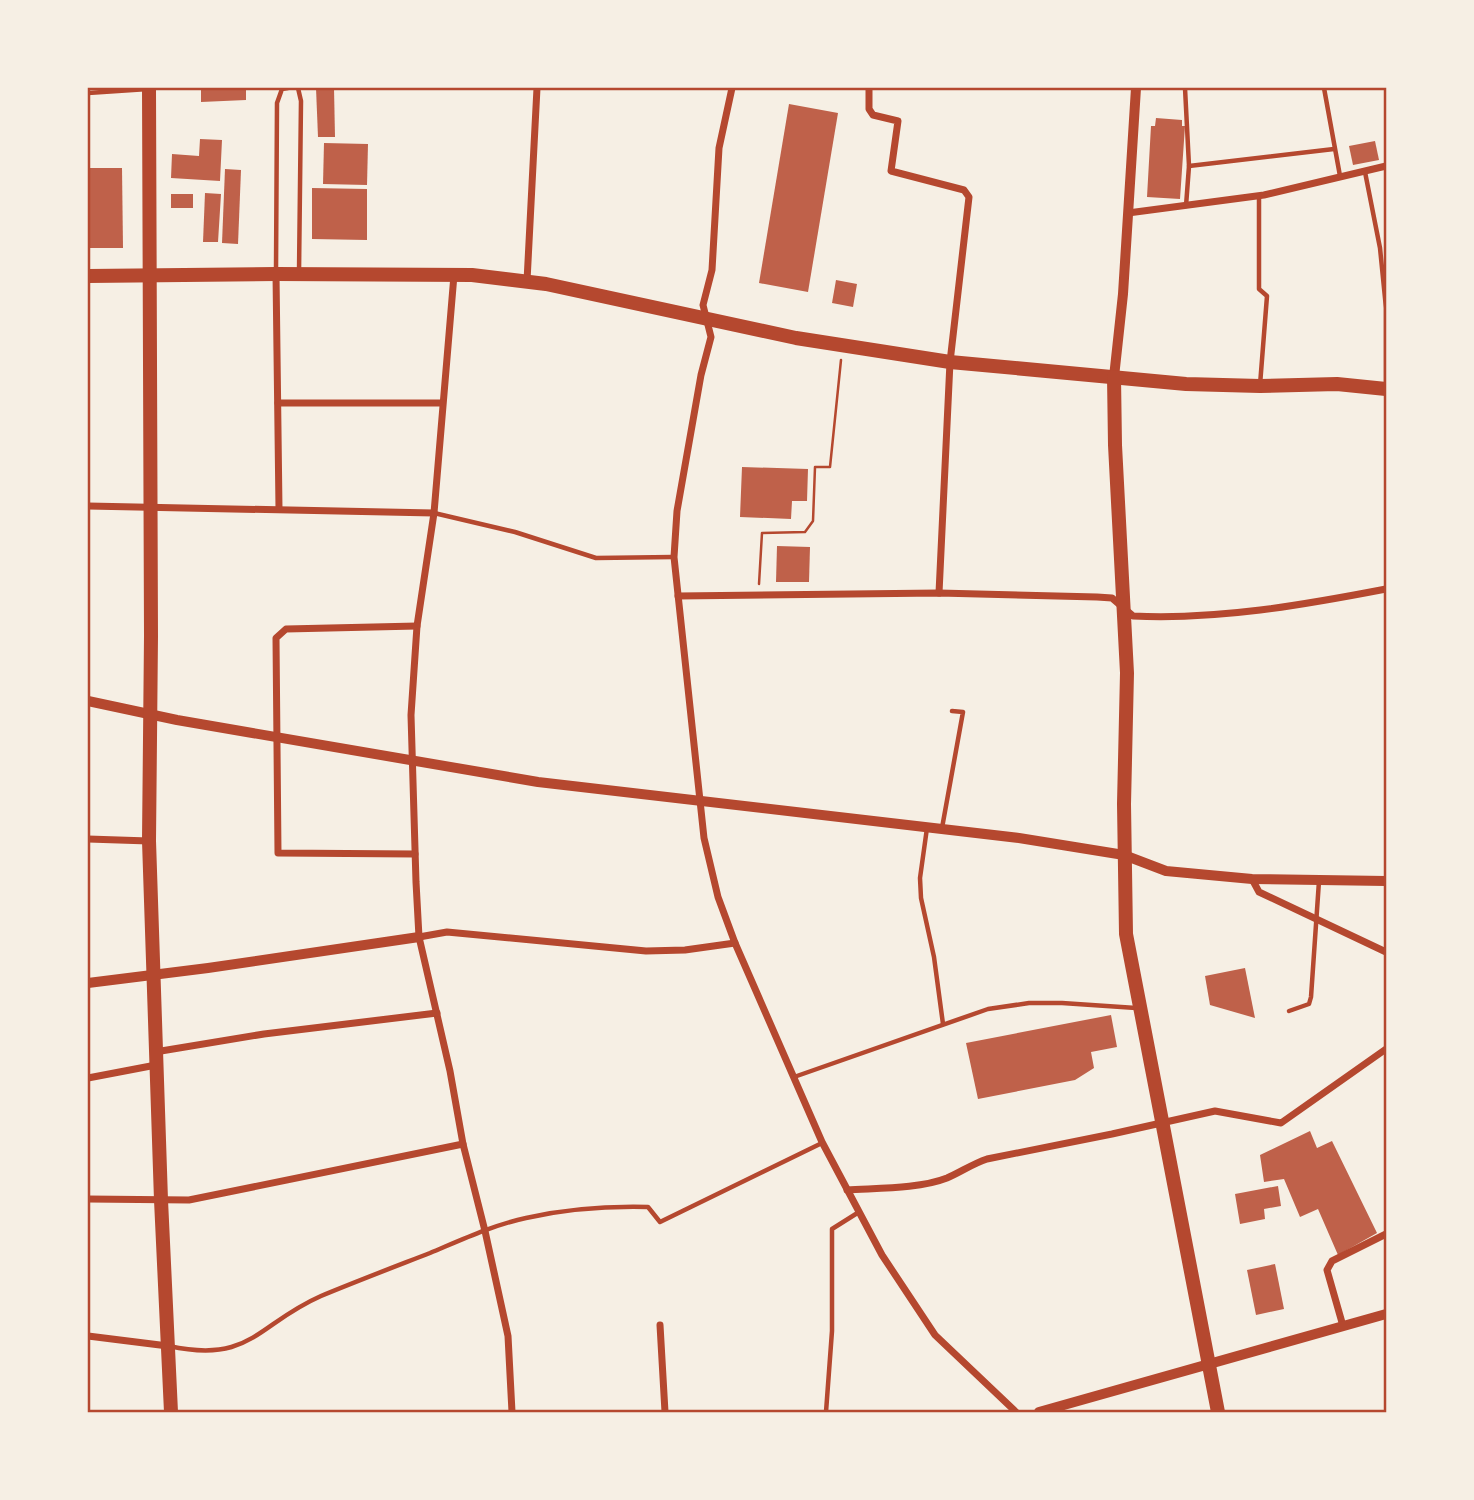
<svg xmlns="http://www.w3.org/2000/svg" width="1474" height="1500" font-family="Commissioner,sans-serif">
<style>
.building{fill:#bf614a}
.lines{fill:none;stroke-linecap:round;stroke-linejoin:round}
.path{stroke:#b5482f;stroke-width:2.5}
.service{stroke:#b5482f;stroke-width:4.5}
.minor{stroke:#b5482f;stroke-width:7}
.tertiary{stroke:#b5482f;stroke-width:10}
.primary{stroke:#b5482f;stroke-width:14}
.trunk{stroke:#b5482f;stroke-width:14}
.neatline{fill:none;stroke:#b5482f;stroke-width:2.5}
</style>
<rect width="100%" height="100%" fill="#f6efe4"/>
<g class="building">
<polygon points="201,88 246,88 246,100 201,102"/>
<polygon points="316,88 334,88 335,137 318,137"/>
<polygon points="789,104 838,113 808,292 759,283"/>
<polygon points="1156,118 1182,120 1182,126 1185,126 1180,199 1147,197 1151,126 1155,126"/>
<polygon points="200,139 222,140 220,181 171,178 172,154 199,156"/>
<polygon points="1375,141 1379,160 1353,165 1349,146"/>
<polygon points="324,143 368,144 367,185 323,184"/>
<polygon points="88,168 122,168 123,248 88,248"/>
<polygon points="225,169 241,170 238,244 222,243"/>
<polygon points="312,188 367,189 367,240 312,239"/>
<polygon points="205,193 221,194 218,242 203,242"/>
<rect x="171" y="194" width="22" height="14"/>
<polygon points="836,280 857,284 853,307 832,303"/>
<polygon points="742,467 808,469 807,501 792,501 791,519 740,517"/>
<polygon points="777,546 810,547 809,582 776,582"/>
<polygon points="1245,968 1255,1018 1210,1005 1205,976"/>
<polygon points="1111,1015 1117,1047 1091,1052 1094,1068 1075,1080 978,1099 966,1043"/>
<polygon points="1310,1131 1317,1148 1332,1141 1377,1233 1338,1255 1318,1209 1300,1217 1284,1179 1264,1182 1260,1155"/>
<polygon points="1278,1186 1281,1206 1264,1209 1265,1219 1240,1224 1235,1194"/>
<polygon points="1275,1264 1284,1309 1256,1315 1247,1270"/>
</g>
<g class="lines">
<polyline class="path" points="759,584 762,533 805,532 813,521 815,467 830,467 841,360"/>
<g class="service">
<polyline points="298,88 301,101 299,273"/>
<polyline points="1185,88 1189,166 1186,206"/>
<polyline points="1324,88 1340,176"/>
<polyline points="88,93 148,89"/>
<polyline points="1189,166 1334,149"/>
<polyline points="1365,172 1380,248 1386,308 1386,387"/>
<polyline points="1259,196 1259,289 1267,296 1260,385"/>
<polyline points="276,270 277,103 282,89 288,88"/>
<polyline points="434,513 515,532 596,558 673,557"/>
<polyline points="927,828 920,878 921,898 934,957 943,1024"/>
<polyline points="942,828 963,712 952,711"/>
<polyline points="1289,1011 1309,1004 1311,997 1319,881"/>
<polyline points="794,1077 988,1009 1029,1003 1062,1003 1136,1008"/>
<path d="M169 1346C251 1364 257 1324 321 1296 357 1281 394 1267 430 1253 461 1240 493 1225 526 1218 566 1209 607 1206 648 1207L660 1222 822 1143"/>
<polyline points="826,1412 832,1331 832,1229 859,1212"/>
</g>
<g class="minor">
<polyline points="732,88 719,148 712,270 703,305 711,337 701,375 677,511 674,557 704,838 718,897 735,943 822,1142 882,1255 935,1335 1016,1412"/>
<polyline points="869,88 869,109 873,115 898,121 891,171 964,190 969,197 950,362 939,593"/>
<polyline points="1128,213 1264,195 1386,166"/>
<polyline points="276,274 279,509"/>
<polyline points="454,275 434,513 417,626 411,715 416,882 419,937 450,1071 463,1144 485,1231 508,1336 512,1412"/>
<polyline points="527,281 537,88"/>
<polyline points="278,403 442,403"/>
<polyline points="88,506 434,513"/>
<path d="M678 596 939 593 1097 597 1112 598 1133 616C1218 620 1303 605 1386 589"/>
<polyline points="88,839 149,841"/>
<polyline points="415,854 278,853 276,638 286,629 417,626"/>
<polyline points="1252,879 1259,892 1386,952"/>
<polyline points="419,937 447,932 646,951 685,950 735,943"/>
<polyline points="155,1052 264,1034 437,1013"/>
<polyline points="88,1078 156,1065"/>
<path d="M847 1190C877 1188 919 1189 947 1178 961 1172 972 1164 987 1159L1112 1134 1215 1111 1281 1123 1386 1049"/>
<polyline points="88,1199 189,1200 463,1144"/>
<polyline points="660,1325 665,1412"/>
<polyline points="1343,1326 1327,1270 1332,1261 1386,1234"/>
<polyline points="88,1336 168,1346"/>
</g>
<g class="tertiary">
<polyline points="1114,377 1123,294 1136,88"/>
<polyline points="88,701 177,720 538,782 1019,838 1124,855 1166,871 1252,879 1386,881"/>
<polyline points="88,983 208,968 419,937"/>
<polyline points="1039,1412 1386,1314"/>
</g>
<polyline class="primary" points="149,88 151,636 149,841 161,1200 171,1412"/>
<g class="trunk">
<polyline points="88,276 276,274 472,275 546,284 796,338 950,362 1186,384 1260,386 1337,384 1386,389"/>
<polyline points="1114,377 1115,445 1127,673 1124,804 1126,934 1218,1412"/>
</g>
</g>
<rect width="1474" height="1500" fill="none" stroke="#f6efe4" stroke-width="178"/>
<rect x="89" y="89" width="1296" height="1322" class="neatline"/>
</svg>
